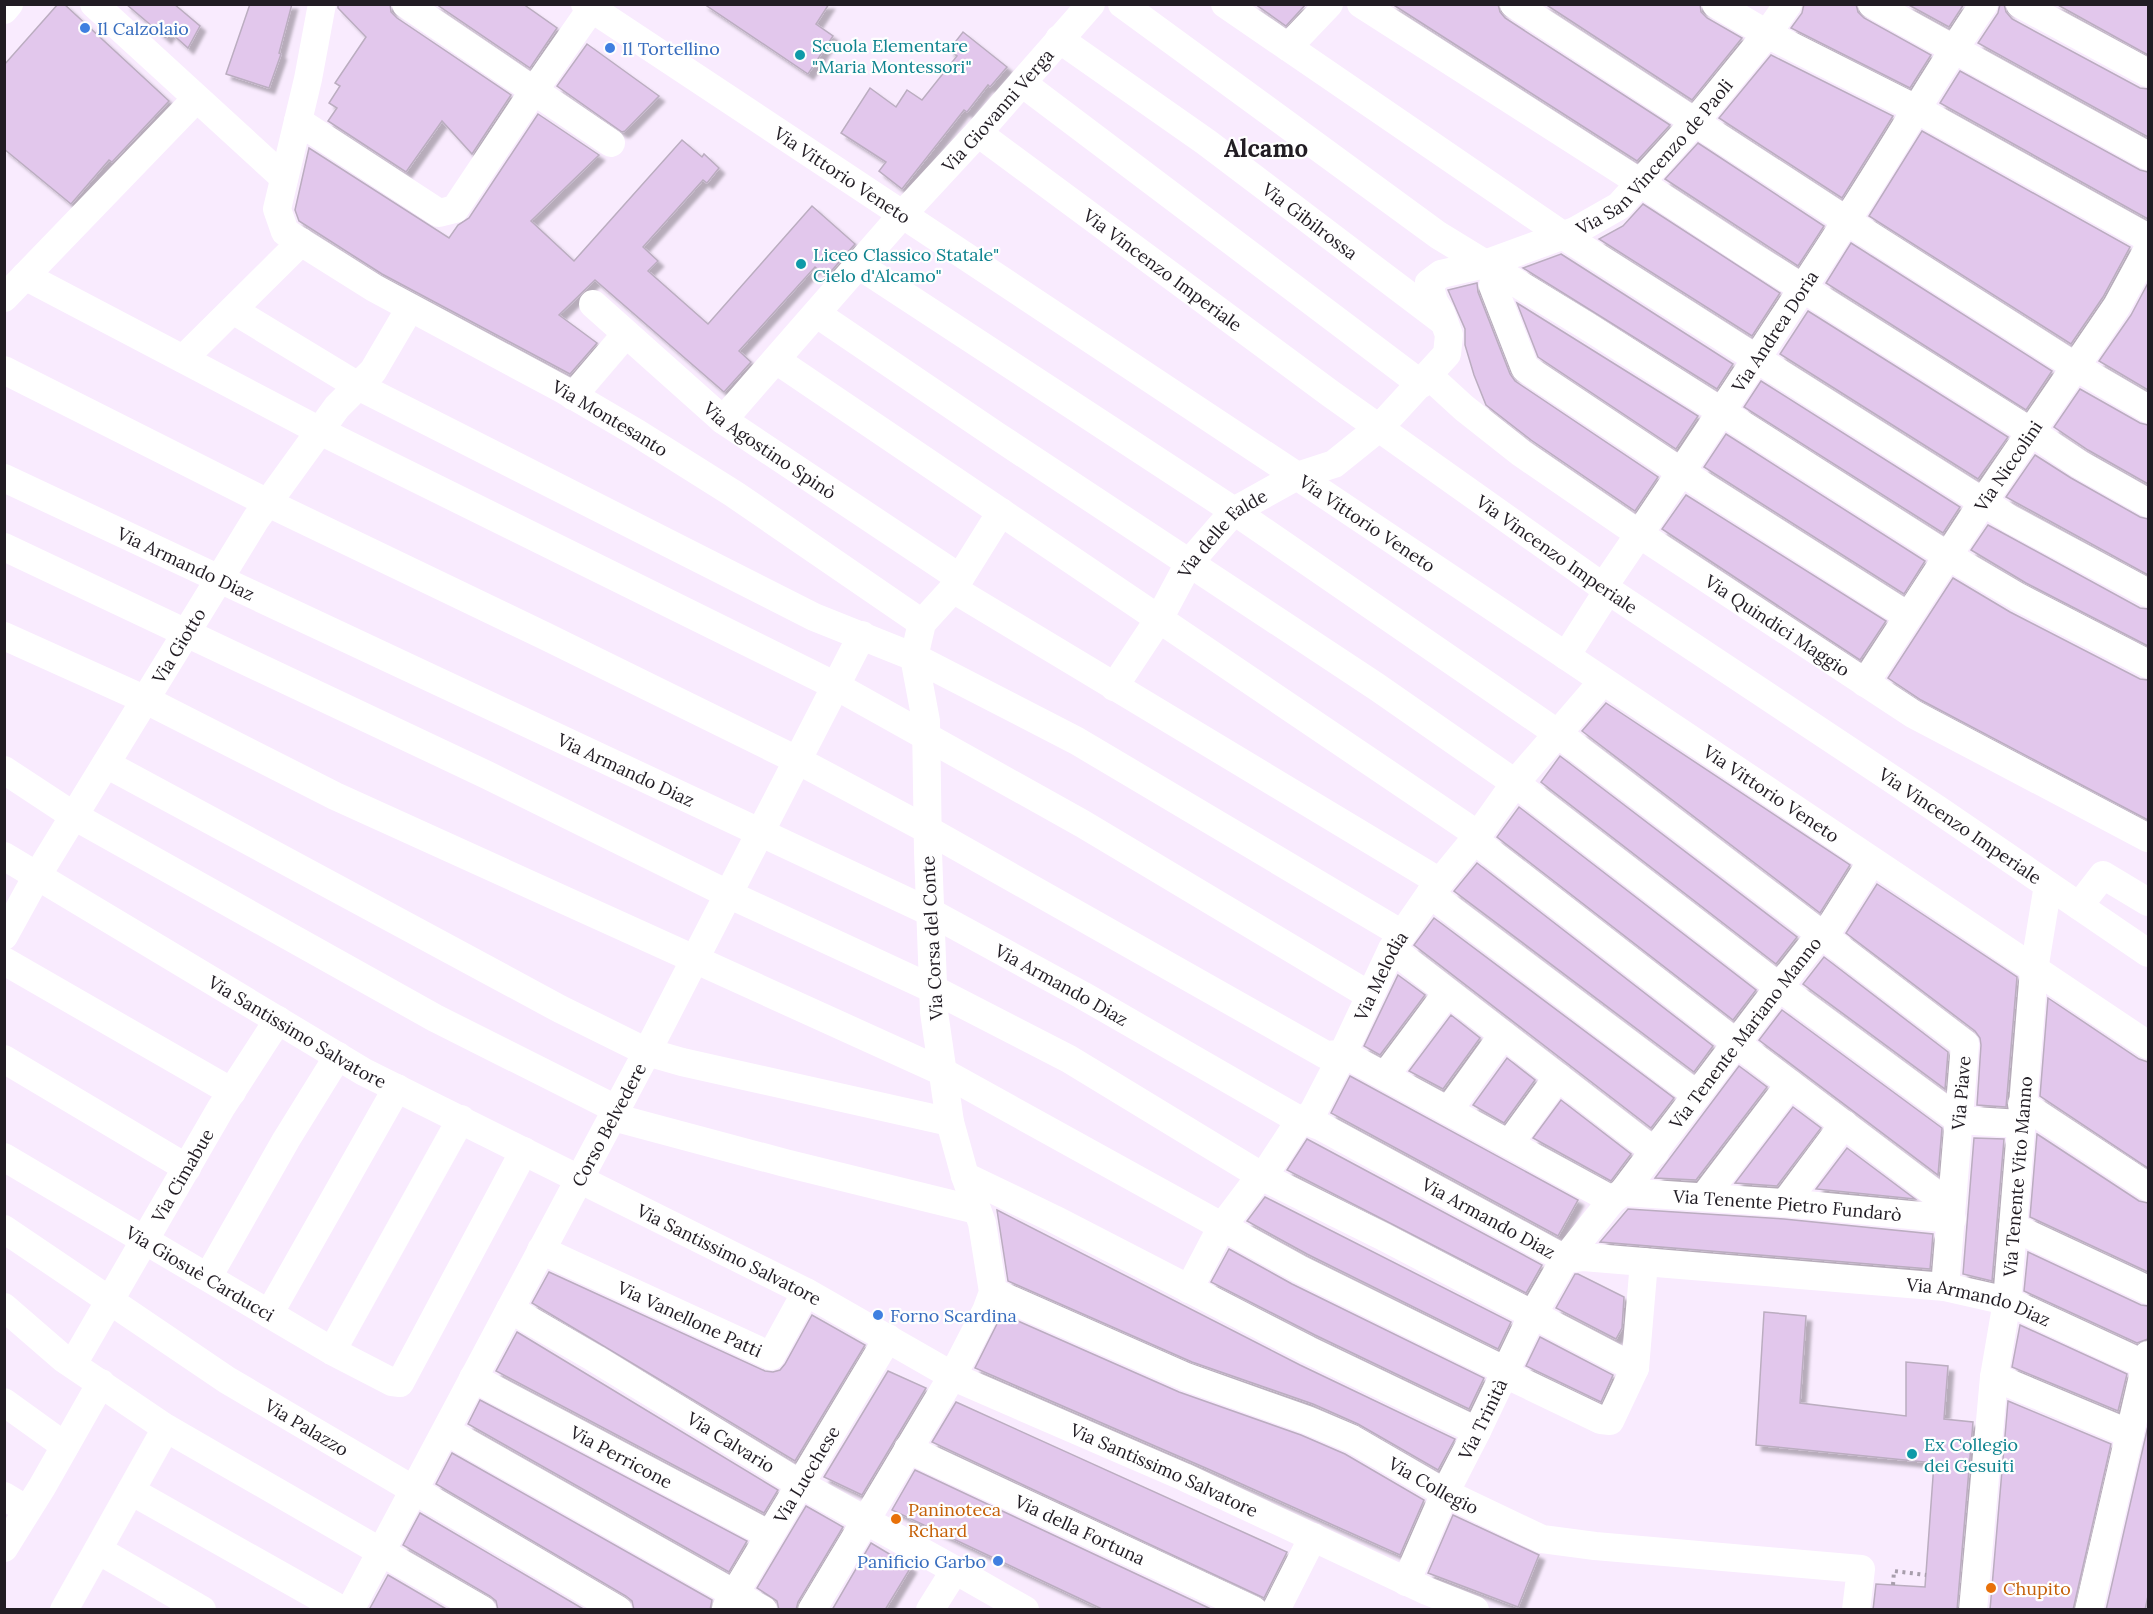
<svg xmlns="http://www.w3.org/2000/svg" width="2153" height="1614" font-family="Lora,serif">
<style>
.building{fill:#e2c7ec;stroke:#bbadc0;stroke-width:1.5;filter:url(#shadow)}
.lines{fill:none;stroke-linecap:round;stroke-linejoin:round}
.path{stroke:#a89eac;stroke-width:4;stroke-dasharray:3 4.5;stroke-linecap:butt}
.minor{stroke:#fff;stroke-width:28}
.shop-dot{fill:#3f7fe0;stroke:#fefefe;stroke-width:2}
.culture-dot{fill:#0f9aa8;stroke:#fefefe;stroke-width:2}
.food-dot{fill:#e8710a;stroke:#fefefe;stroke-width:2}
.labels{text-anchor:middle;dominant-baseline:central;stroke-width:4.5;stroke-linejoin:round;paint-order:stroke}
.shop-label{font-size:18px;fill:#366cbe;stroke:#fefefe;text-anchor:start}
.culture-label{font-size:18px;fill:#0d838f;stroke:#fefefe;text-anchor:start}
.street-label{font-size:18px;fill:#211c23;stroke:#fefefe}
.food-label{font-size:18px;fill:#c56008;stroke:#fefefe;text-anchor:start}
.district-label{font-size:24px;font-weight:bold;fill:#211c23;stroke:#fefefe}
</style>
<defs>
<filter id="shadow"><feDropShadow dx="5.5" dy="5.5" stdDeviation="1.5" flood-color="#0004"/></filter>
</defs>
<rect width="100%" height="100%" fill="#f9ebfe"/>
<g class="building">
<polygon points="58,4 64,4 169,101 112,162 109,160 71,204 4,149 4,65"/>
<polygon points="126,4 174,4 200,26 188,48 170,32 166,38"/>
<polygon points="250,4 292,4 279,53 281,54 269,88 226,74"/>
<polygon points="338,4 390,4 391,12 397,18 511,95 472,154 442,121 406,172 328,121 337,108 329,103 340,86 335,83 366,37 338,8"/>
<polygon points="436,4 523,4 557,28 530,68"/>
<polygon points="704,4 829,4 816,24 833,36 808,74"/>
<polygon points="1255,4 1306,4 1286,26"/>
<polygon points="1392,4 1498,4 1500,12 1505,18 1670,125 1637,161"/>
<polygon points="1545,4 1700,4 1701,12 1707,18 1742,38 1692,100"/>
<polygon points="1804,4 1856,4 1858,12 1864,18 1931,55 1910,88 1791,28 1802,13"/>
<polygon points="1907,4 1964,4 1949,27"/>
<polygon points="2000,4 2004,4 2006,12 2012,19 2140,88 2148,89 2148,137 1978,43 1998,13"/>
<polygon points="2056,4 2148,4 2148,55"/>
<polygon points="963,32 1007,67 990,87 988,85 967,112 964,110 902,189 879,171 886,162 841,133 870,88 896,107 907,90 922,100 957,56 949,50"/>
<polygon points="587,44 659,96 625,131 622,132 557,86"/>
<polygon points="1771,55 1893,116 1842,198 1719,118"/>
<polygon points="1960,71 2140,170 2148,172 2148,219 1940,103"/>
<polygon points="538,114 599,155 531,221 574,261 682,140 702,157 704,154 719,168 707,183 703,180 643,247 658,261 648,271 708,324 812,206 855,244 826,277 815,267 739,351 751,362 724,392 595,280 559,315 597,343 570,374 382,274 299,221 295,210 309,148 449,238 458,225 469,218"/>
<polygon points="1922,131 2130,247 2103,297 2071,344 1869,216"/>
<polygon points="1698,143 1824,226 1798,266 1665,179"/>
<polygon points="1643,204 1780,293 1752,336 1599,239 1623,226"/>
<polygon points="1851,243 2052,371 2026,410 1826,283"/>
<polygon points="1561,254 1733,364 1717,389 1523,268"/>
<polygon points="1477,283 1478,292 1510,374 1515,381 1658,477 1635,511 1531,440 1486,405 1474,375 1465,345 1465,329 1448,290"/>
<polygon points="2148,283 2148,390 2099,361 2131,315"/>
<polygon points="1517,303 1698,416 1676,449 1538,357"/>
<polygon points="1808,311 2008,437 1978,479 1780,354"/>
<polygon points="1761,381 1960,507 1943,533 1744,407"/>
<polygon points="2080,389 2140,423 2148,425 2148,484 2088,450 2054,427"/>
<polygon points="1726,434 1925,561 1904,594 1704,467"/>
<polygon points="2035,455 2071,478 2140,517 2148,519 2148,575 2006,497"/>
<polygon points="1686,495 1886,621 1860,660 1662,529"/>
<polygon points="1988,525 2140,608 2148,609 2148,646 2026,583 1971,550"/>
<polygon points="1953,578 2010,612 2140,679 2148,680 2148,820 1921,700 1888,678"/>
<polygon points="1606,703 1850,865 1820,913 1582,731"/>
<polygon points="1560,756 1797,937 1776,964 1541,782"/>
<polygon points="1519,807 1756,990 1733,1020 1497,837"/>
<polygon points="1477,863 1713,1046 1694,1072 1454,891"/>
<polygon points="1877,884 2017,977 2006,1107 1977,1105 1981,1045 1980,1038 1975,1031 1846,933"/>
<polygon points="1434,918 1674,1098 1651,1128 1414,945"/>
<polygon points="1824,957 1948,1052 1945,1089 1803,984"/>
<polygon points="1398,975 1425,995 1380,1055 1364,1046"/>
<polygon points="2048,998 2139,1059 2148,1062 2148,1168 2040,1096"/>
<polygon points="1782,1010 1942,1128 1938,1175 1759,1040"/>
<polygon points="1451,1015 1480,1038 1443,1089 1409,1071"/>
<polygon points="1507,1058 1535,1080 1504,1123 1473,1105"/>
<polygon points="1739,1066 1767,1087 1696,1180 1655,1178"/>
<polygon points="1350,1076 1578,1200 1558,1236 1331,1113"/>
<polygon points="1561,1100 1631,1154 1611,1181 1533,1138"/>
<polygon points="1793,1107 1821,1128 1777,1186 1735,1183"/>
<polygon points="2037,1134 2139,1201 2148,1203 2148,1272 2030,1217"/>
<polygon points="1974,1138 2004,1139 1992,1281 1963,1274"/>
<polygon points="1307,1139 1542,1265 1526,1293 1287,1170"/>
<polygon points="1847,1148 1915,1199 1816,1189"/>
<polygon points="1265,1197 1511,1322 1498,1349 1307,1254 1247,1221"/>
<polygon points="1628,1209 1784,1219 1933,1234 1930,1269 1600,1242"/>
<polygon points="997,1210 1300,1365 1455,1439 1438,1470 1358,1424 1313,1404 1192,1362 1008,1281"/>
<polygon points="1229,1249 1292,1284 1484,1378 1469,1409 1315,1335 1211,1282"/>
<polygon points="2028,1252 2141,1305 2148,1306 2148,1339 2137,1343 2024,1291"/>
<polygon points="549,1272 765,1371 773,1372 780,1370 785,1364 812,1315 865,1345 795,1461 532,1303"/>
<polygon points="1575,1274 1578,1274 1624,1297 1622,1328 1616,1339 1556,1308"/>
<polygon points="1764,1312 1806,1316 1800,1403 1906,1416 1906,1362 1948,1366 1944,1419 1973,1422 1957,1610 1873,1610 1876,1584 1925,1587 1934,1463 1756,1445"/>
<polygon points="1002,1314 1179,1392 1301,1435 1345,1454 1424,1500 1400,1555 1208,1469 975,1368"/>
<polygon points="2020,1325 2127,1374 2118,1411 2012,1367"/>
<polygon points="517,1332 778,1490 764,1513 496,1371"/>
<polygon points="1540,1337 1613,1375 1601,1402 1526,1366"/>
<polygon points="888,1371 926,1388 862,1495 824,1477"/>
<polygon points="480,1400 747,1541 729,1572 468,1424"/>
<polygon points="2008,1401 2111,1444 2073,1610 1990,1610"/>
<polygon points="956,1402 1287,1552 1264,1598 932,1442"/>
<polygon points="2148,1426 2148,1596 2145,1610 2106,1610"/>
<polygon points="452,1453 712,1600 710,1610 634,1610 632,1601 626,1596 436,1484"/>
<polygon points="915,1470 1213,1610 1104,1610 892,1510"/>
<polygon points="806,1506 843,1527 798,1602 796,1610 779,1610 777,1601 757,1588"/>
<polygon points="420,1513 585,1610 498,1610 496,1601 490,1596 403,1545"/>
<polygon points="1453,1515 1539,1555 1518,1607 1428,1573"/>
<polygon points="871,1543 911,1567 885,1610 832,1610"/>
<polygon points="388,1575 448,1610 369,1610"/>
</g>
<g class="lines">
<polyline class="path" points="1893,1585 1894,1571 1926,1575"/>
<g class="minor">
<polyline points="94,4 284,178"/>
<path id="s1" d="M322 4 308 79 277 209 285 232 374 288 562 389 637 433 734 494 922 623"/>
<polyline points="406,4 611,143"/>
<path id="s2" d="M585 4 1297 476 2148 1045"/>
<polyline points="1122,4 1438,235 1587,326 1948,556 2018,597 2148,664"/>
<polyline points="1225,4 1564,236 1757,359 2010,519 2148,593"/>
<polyline points="1361,4 1639,182 1750,255 2031,432 2079,464 2148,503"/>
<polyline points="1514,4 1847,221 2076,367 2148,409"/>
<polyline points="1716,4 1767,34 1918,110 2148,238"/>
<polyline points="1872,4 2148,156"/>
<polyline points="2020,4 2148,73"/>
<polyline points="4,10 9,4"/>
<path id="s3" d="M1059 39 1206 142 1444 322"/>
<polyline points="1288,47 1329,4"/>
<polyline points="1022,83 1421,384"/>
<polyline points="298,121 439,213 455,209 533,92 591,9"/>
<path id="s4" d="M978 133 1331 394 1606 589 1937 809 2148 953"/>
<polyline points="860,266 1234,511 1557,733 1965,1044 1945,1287"/>
<polyline points="1495,270 1493,286 1525,368 1681,472 1908,616"/>
<polyline points="25,276 320,431 836,686 1083,824 1369,995"/>
<polyline points="4,298 196,99"/>
<path id="s5" d="M593 304 723 420 960 578"/>
<polyline points="233,310 358,386 814,617 914,657 1077,741 1402,934"/>
<polyline points="817,314 997,436 1377,687 1515,783 1779,987 1959,1120 2020,1124"/>
<polyline points="183,359 301,242"/>
<polyline points="776,360 1471,830 1482,846 1736,1043 1950,1205"/>
<polyline points="4,370 268,503 545,636 797,760 928,830 1326,1055 1341,1054 1353,1059 1612,1200"/>
<path id="s6" d="M1429 376 1464 408 1521 453 1639 534 1913 714 2148 838"/>
<polyline points="573,396 626,334"/>
<path id="s7" d="M723 420 902 215 978 133 1091 4"/>
<path id="s8" d="M4 478 930 912 1082 995 1294 1117 1320 1126 1565 1259 1583 1257 1945 1287 2007 1301 2148 1366"/>
<polyline points="4,547 487,775 728,894 933,989 1069,1059 1263,1177 1384,1237 1635,1368"/>
<polyline points="953,589 1440,882"/>
<polyline points="4,636 146,700 335,796 943,1072 1299,1269 1506,1371"/>
<path id="s9" d="M1566 656 1603 598 1608 580C1689 461 1769 341 1847 220 1894 148 1936 74 1984 4"/>
<path id="s10" d="M1865 683 1983 502 2117 306 2148 249"/>
<path id="s11" d="M1114 687 1159 619 1189 563 1234 511 1297 476 1334 464 1380 427 1447 354 1449 335 1441 313 1434 302 1429 283 1441 274 1485 264 1575 231 1619 206 1694 123 1767 34 1788 4"/>
<polyline points="106,764 560,1009 647,1052 682,1062 950,1122"/>
<polyline points="4,770 74,816 435,1018 616,1109"/>
<path id="s12" d="M4 856 364 1072 806 1292 958 1379 1184 1477 1427 1591 1475 1610"/>
<polyline points="1430,894 1697,1095"/>
<polyline points="2079,906 2103,875 2148,902"/>
<path id="s13" d="M4 936 37 876 256 519 337 407 373 371 410 308"/>
<polyline points="1392,949 1655,1152"/>
<polyline points="4,961 232,1092"/>
<polyline points="4,1059 187,1168"/>
<polyline points="1385,1076 1447,993"/>
<polyline points="2022,1104 2148,1187"/>
<polyline points="1448,1111 1503,1035"/>
<polyline points="613,1117 785,1163 976,1210"/>
<polyline points="1509,1144 1558,1077"/>
<path id="s14" d="M4 1157 332 1351 392 1382 400 1383 524 1151"/>
<polyline points="965,1176 1054,1219 1308,1350 1477,1431"/>
<path id="s15" d="M1623 1192 1785 1203 1952 1219"/>
<polyline points="1704,1197 1790,1084"/>
<polyline points="1785,1203 1844,1124"/>
<polyline points="2013,1227 2148,1290"/>
<path id="s16" d="M4 1229 227 1380 618 1610"/>
<path id="s17" d="M541 1250 771 1356 806 1292"/>
<polyline points="208,1277 286,1140 338,1056"/>
<path id="s18" d="M1189 1289 1221 1228 1255 1183 1263 1177 1295 1128 1313 1112 1337 1066 1392 949 1430 894 1476 838 1515 783 1603 681"/>
<path id="s19" d="M993 1292 1186 1377 1307 1420 1352 1439 1445 1493 1542 1539 1595 1546 1861 1569 1856 1610"/>
<polyline points="4,1307 64,1359 166,1428 482,1610"/>
<path id="s20" d="M510 1309 596 1359 800 1484 955 1570"/>
<polyline points="269,1314 397,1088"/>
<polyline points="332,1351 461,1119"/>
<path id="s21" d="M73 1364 221 1108 278 1020"/>
<polyline points="1505,1374 1601,1420 1610,1421 1635,1368 1644,1262"/>
<polyline points="1994,1377 2130,1434"/>
<path id="s22" d="M473 1378 770 1535"/>
<polyline points="4,1402 65,1446"/>
<polyline points="446,1431 763,1610"/>
<path id="s23" d="M908 1449 1253 1610"/>
<polyline points="131,1491 342,1610"/>
<polyline points="4,1496 27,1510"/>
<polyline points="4,1548 42,1487 101,1383"/>
<polyline points="98,1550 202,1610"/>
<path id="s24" d="M1406 1582 1445 1493 1477 1431 1532 1316 1565 1259 1612 1200 1623 1192 1779 987 1820 935 1829 929 1872 861"/>
<path id="s25" d="M726 1608 888 1338"/>
<polyline points="64,1610 166,1428"/>
<path id="s26" d="M350 1610 647 1052 862 635"/>
<polyline points="812,1610 953,1375 986,1311 993,1292 982,1223 965,1176 950,1122 934,1012 928,852 926,721 914,657 922,623 953,589 1001,512"/>
<polyline points="930,1610 955,1570 1025,1610"/>
<polyline points="1276,1610 1313,1537"/>
<path id="s27" d="M1973 1610 1994 1377 2007 1301 2034 970 2048 885"/>
<polyline points="2089,1610 2148,1355"/>
</g>
</g>
<g class="shop-dot">
<circle cx="85" cy="28" r="6"/>
<circle cx="610" cy="48" r="6"/>
<circle cx="878" cy="1315" r="6"/>
<circle cx="998" cy="1561" r="6"/>
</g>
<g class="culture-dot">
<circle cx="800" cy="55" r="6"/>
<circle cx="801" cy="264" r="6"/>
<circle cx="1912" cy="1454" r="6"/>
</g>
<g class="food-dot">
<circle cx="896" cy="1519" r="6"/>
<circle cx="1991" cy="1588" r="6"/>
</g>
<g class="labels">
<g class="shop-label">
<text x="97" y="28">Il Calzolaio</text>
<text x="622" y="48">Il Tortellino</text>
<text x="890" y="1315">Forno Scardina</text>
<text x="986" y="1561" text-anchor="end">Panificio Garbo</text>
</g>
<g class="culture-label">
<text x="812" y="45">Scuola Elementare<tspan x="812" dy="21">"Maria Montessori"</tspan></text>
<text x="813" y="254">Liceo Classico Statale"<tspan x="813" dy="21">Cielo d'Alcamo"</tspan></text>
<text x="1924" y="1444">Ex Collegio<tspan x="1924" dy="21">dei Gesuiti</tspan></text>
</g>
<g class="street-label">
<text stroke="none"><textPath href="#s7" startOffset="414">Via Giovanni Verga</textPath></text>
<text stroke="none"><textPath href="#s11" startOffset="824">Via San Vincenzo de Paoli</textPath></text>
<text stroke="none"><textPath href="#s2" startOffset="309">Via Vittorio Veneto</textPath></text>
<text stroke="none"><textPath href="#s3" startOffset="310">Via Gibilrossa</textPath></text>
<text stroke="none"><textPath href="#s4" startOffset="230">Via Vincenzo Imperiale</textPath></text>
<text stroke="none"><textPath href="#s9" startOffset="387">Via Andrea Doria</textPath></text>
<text stroke="none"><textPath href="#s1" startOffset="609">Via Montesanto</textPath></text>
<text stroke="none"><textPath href="#s5" startOffset="230">Via Agostino Spinò</textPath></text>
<text stroke="none"><textPath href="#s10" startOffset="260">Via Niccolini</textPath></text>
<text stroke="none"><textPath href="#s2" startOffset="939">Via Vittorio Veneto</textPath></text>
<text stroke="none"><textPath href="#s11" startOffset="190">Via delle Falde</textPath></text>
<text stroke="none"><textPath href="#s4" startOffset="716">Via Vincenzo Imperiale</textPath></text>
<text stroke="none"><textPath href="#s8" startOffset="201">Via Armando Diaz</textPath></text>
<text stroke="none"><textPath href="#s6" startOffset="429">Via Quindici Maggio</textPath></text>
<text stroke="none"><textPath href="#s13" startOffset="339">Via Giotto</textPath></text>
<text stroke="none"><textPath href="#s8" startOffset="687">Via Armando Diaz</textPath></text>
<text stroke="none"><textPath href="#s2" startOffset="1425">Via Vittorio Veneto</textPath></text>
<text stroke="none"><textPath href="#s4" startOffset="1202">Via Vincenzo Imperiale</textPath></text>
<text transform="translate(932 938) rotate(-93)">Via Corsa del Conte</text>
<text stroke="none"><textPath href="#s18" startOffset="370">Via Melodia</textPath></text>
<text stroke="none"><textPath href="#s8" startOffset="1173">Via Armando Diaz</textPath></text>
<text stroke="none"><textPath href="#s12" startOffset="342">Via Santissimo Salvatore</textPath></text>
<text stroke="none"><textPath href="#s24" startOffset="650">Via Tenente Mariano Manno</textPath></text>
<text transform="translate(1961 1093) rotate(-85)">Via Piave</text>
<text stroke="none"><textPath href="#s26" startOffset="550">Corso Belvedere</textPath></text>
<text stroke="none"><textPath href="#s21" startOffset="218">Via Cimabue</textPath></text>
<text stroke="none"><textPath href="#s27" startOffset="436">Via Tenente Vito Manno</textPath></text>
<text stroke="none"><textPath href="#s15" startOffset="165">Via Tenente Pietro Fundarò</textPath></text>
<text stroke="none"><textPath href="#s8" startOffset="1660">Via Armando Diaz</textPath></text>
<text stroke="none"><textPath href="#s12" startOffset="828">Via Santissimo Salvatore</textPath></text>
<text stroke="none"><textPath href="#s14" startOffset="228">Via Giosuè Carducci</textPath></text>
<text stroke="none"><textPath href="#s8" startOffset="2164">Via Armando Diaz</textPath></text>
<text stroke="none"><textPath href="#s17" startOffset="164">Via Vanellone Patti</textPath></text>
<text stroke="none"><textPath href="#s24" startOffset="180">Via Trinità</textPath></text>
<text stroke="none"><textPath href="#s16" startOffset="362">Via Palazzo</textPath></text>
<text stroke="none"><textPath href="#s20" startOffset="258">Via Calvario</textPath></text>
<text stroke="none"><textPath href="#s22" startOffset="168">Via Perricone</textPath></text>
<text stroke="none"><textPath href="#s12" startOffset="1314">Via Santissimo Salvatore</textPath></text>
<text stroke="none"><textPath href="#s25" startOffset="156">Via Lucchese</textPath></text>
<text stroke="none"><textPath href="#s19" startOffset="482">Via Collegio</textPath></text>
<text stroke="none"><textPath href="#s23" startOffset="190">Via della Fortuna</textPath></text>
</g>
<g class="food-label">
<text x="908" y="1509">Paninoteca<tspan x="908" dy="21">Rchard</tspan></text>
<text x="2003" y="1588">Chupito</text>
</g>
<g class="district-label">
<text x="1266" y="148">Alcamo</text>
</g>
</g>
<rect width="2153" height="1614" fill="none" stroke="#211c23" stroke-width="12"/>
</svg>
